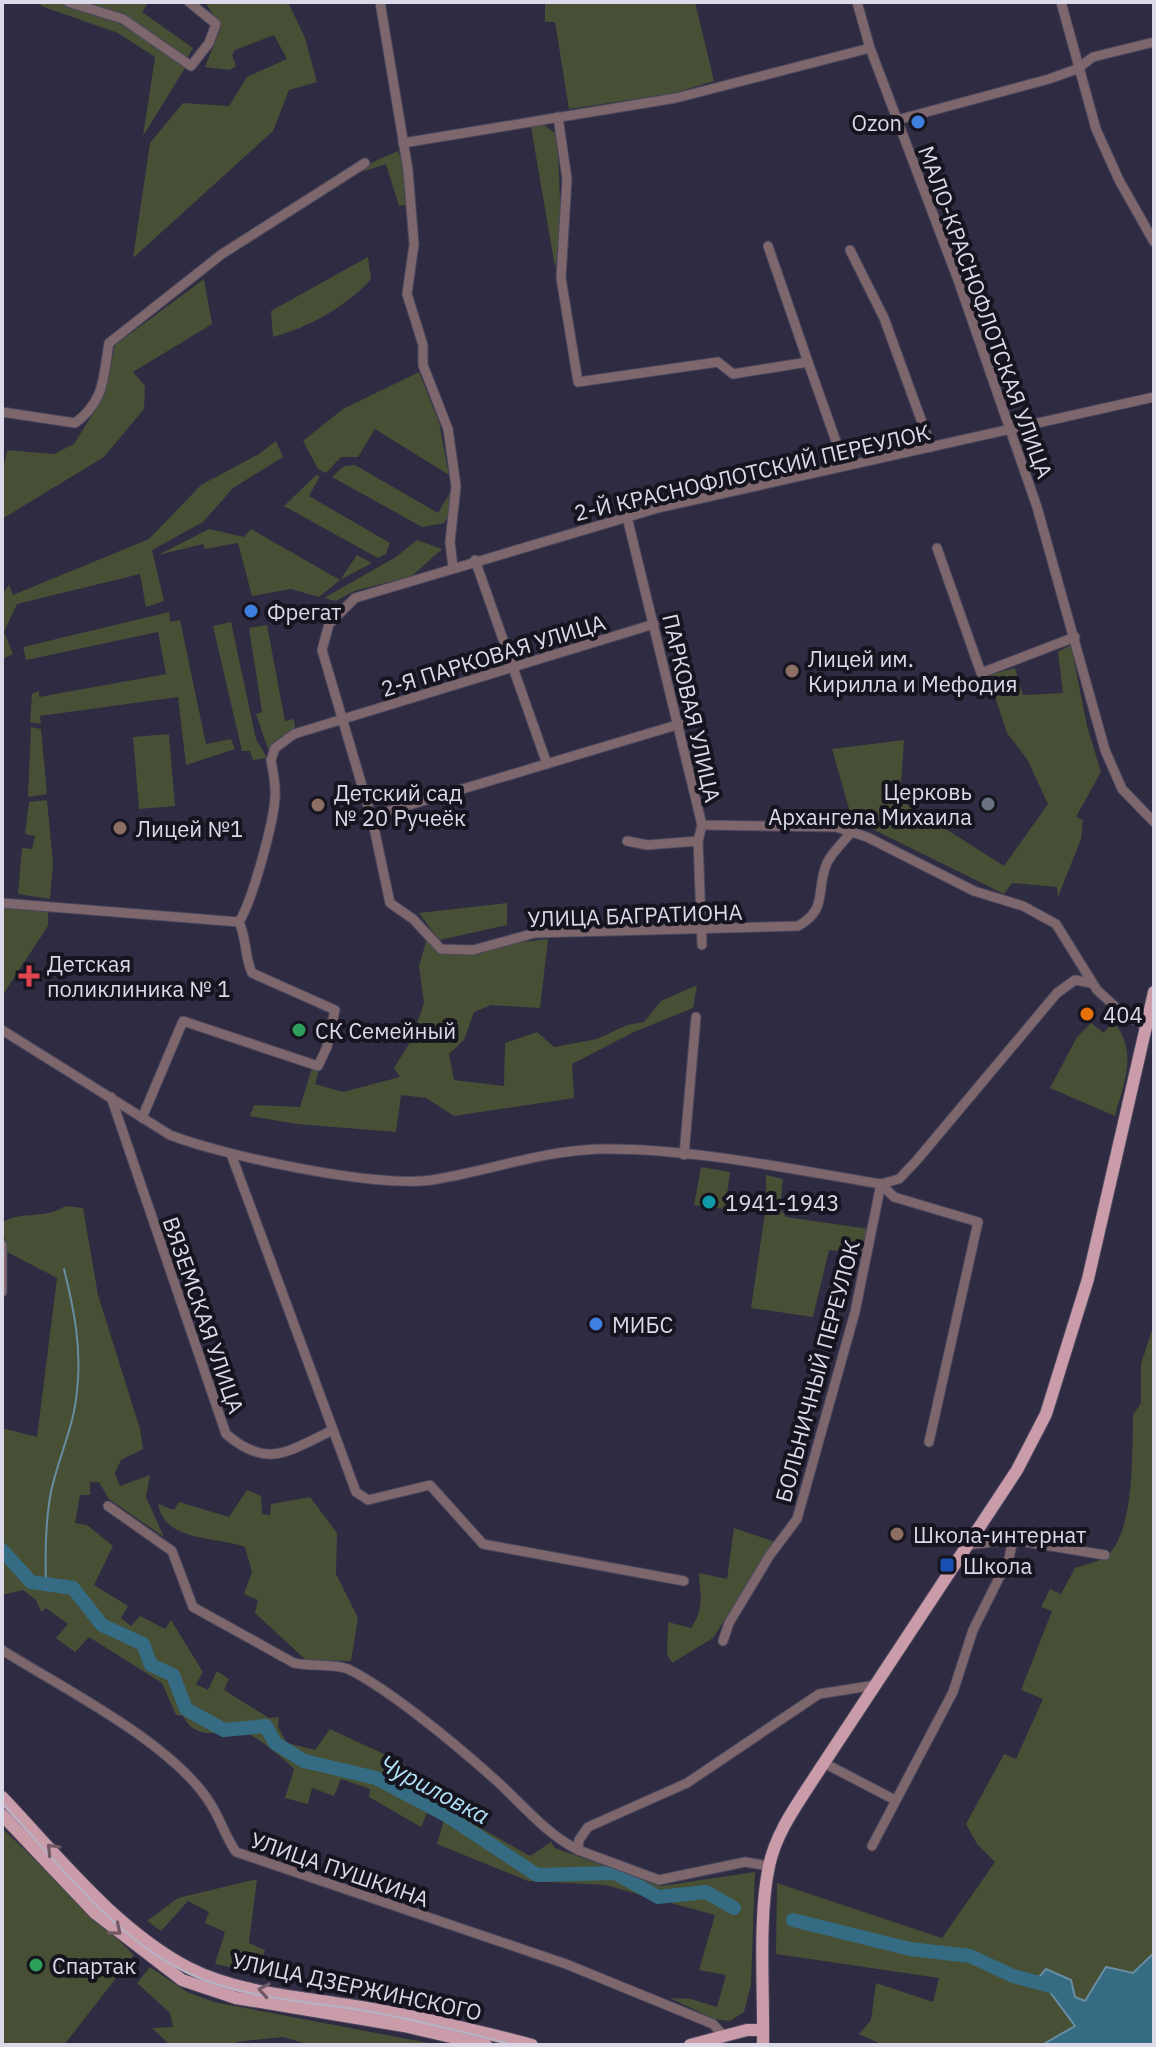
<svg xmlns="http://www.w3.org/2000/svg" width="1156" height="2047" font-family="'IBM Plex Sans',sans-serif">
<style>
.green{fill:#475035}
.water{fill:#356c83;stroke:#678da2;stroke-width:2}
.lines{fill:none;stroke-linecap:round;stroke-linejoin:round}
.stream{stroke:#678da2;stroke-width:2}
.river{stroke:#356c83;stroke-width:14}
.minor-casing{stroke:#4a475d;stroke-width:11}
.major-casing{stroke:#4a475d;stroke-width:14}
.minor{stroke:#7d666c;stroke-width:9}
.major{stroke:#ca9ca9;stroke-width:12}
.tram{stroke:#b5b3c4;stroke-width:2}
.oneway{stroke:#705864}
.shop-dot{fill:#3f7fe0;stroke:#16151f;stroke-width:3}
.education-dot{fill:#8d6e63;stroke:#16151f;stroke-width:3}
.worship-dot{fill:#6b7280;stroke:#16151f;stroke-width:3}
.health-dot{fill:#e0444e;stroke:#16151f;stroke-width:3}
.food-dot{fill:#e8710a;stroke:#16151f;stroke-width:3}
.leisure-dot{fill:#2e9e5b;stroke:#16151f;stroke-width:3}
.culture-dot{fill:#0f9aa8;stroke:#16151f;stroke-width:3}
.transit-dot{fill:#1a4fb4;stroke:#16151f;stroke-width:3}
.labels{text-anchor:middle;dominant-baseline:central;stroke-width:8;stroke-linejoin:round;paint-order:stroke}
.poi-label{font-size:22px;fill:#dcdae9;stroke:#16151f;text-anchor:start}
.street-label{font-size:22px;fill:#dcdae9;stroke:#16151f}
.water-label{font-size:24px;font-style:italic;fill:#b1e2f8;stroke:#16151f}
</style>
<rect width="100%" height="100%" fill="#2e2b42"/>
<g class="green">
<path d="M40 2C99 2 140 35 185 68L143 136 155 57 118 33 41 6Z"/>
<polygon points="78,2 149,2 142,12 193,48 187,59 124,15"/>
<polygon points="205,2 288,2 305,38 317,82 289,90 273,131 133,258 150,143 183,103 229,106 247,77 287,59 274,35 235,50 232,55 236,66 230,70 205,67 221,27"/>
<polygon points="545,2 695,2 714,81 675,93 569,109 555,22 545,22"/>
<path d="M544 125 555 133C560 156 563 249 555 267L531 127Z"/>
<polygon points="398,151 404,167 405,205 399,206 386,164 362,172 373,162"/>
<path d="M368 257 371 279C346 307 309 327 273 337L271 311Z"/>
<polygon points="204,279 212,324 133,372 145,386 144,409 104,457 2,519 2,477 7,450 54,454 74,444 104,396 115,345"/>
<polygon points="419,372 439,422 449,475 375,429 358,457 341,457 326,473 318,469 303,441 343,409"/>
<polygon points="276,441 283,457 233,488 203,522 152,550 164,601 146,607 140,574 17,604 4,632 13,654 2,659 2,595 9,585 13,595 149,539 201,485 259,454"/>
<polygon points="355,465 438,513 454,486 450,513 444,523 422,527 332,477 344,466"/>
<polygon points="316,475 320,476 309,496 390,543 386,554 378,558 284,506"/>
<polygon points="209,529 244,537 251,529 340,580 357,555 372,563 340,580 319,597 291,589 252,596 238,543 205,549 203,544 158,555"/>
<polygon points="417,540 442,549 412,576 354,591 336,601 324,598 396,557"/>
<polygon points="169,612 170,622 180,620 206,744 231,739 235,749 186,765 178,697 40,716 41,724 30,722 32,694 39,691 39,697 166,674 158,632 26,660 23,647"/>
<polygon points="231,622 256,739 267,758 253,760 250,751 242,751 213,626"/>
<polygon points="267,625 285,721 294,719 295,728 276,740 269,752 256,714 262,712 249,628"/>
<polygon points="1071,645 1087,726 1101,772 1076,817 1083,820 1081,839 1058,897 1057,887 1012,883 1004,894 852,819 832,749 904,740 900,800 1004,866 1048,804 1027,759 1007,733 988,675 1015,668 1023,695 1063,693 1058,652"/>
<polygon points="31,727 41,729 47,794 28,797"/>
<polygon points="169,734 175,806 139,809 133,737"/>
<polygon points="47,800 53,863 50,899 18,894 22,848 32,849 35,836 25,834 29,802"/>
<polygon points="507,903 507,925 439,940 419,913"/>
<polygon points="2,907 48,912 48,926 2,996"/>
<polygon points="419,930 439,951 548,939 540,1008 491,1005 474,1012 464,1040 449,1054 454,1080 504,1086 505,1043 537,1032 554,1047 597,1039 627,1025 644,1022 661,1001 697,985 693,1008 634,1032 572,1064 574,1098 454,1116 426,1098 401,1095 396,1132 297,1124 250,1116 254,1105 300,1107 312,1068 319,1070 315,1084 343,1092 400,1077 394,1068 412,1039 424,1003 419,966 426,942"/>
<path d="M1113 1020C1138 1052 1125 1080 1115 1116L1050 1088 1077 1037 1091 1023 1104 1033Z"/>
<polygon points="701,1167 730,1172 725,1209 694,1205"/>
<polygon points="766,1175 783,1179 780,1208 786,1217 869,1229 863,1254 829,1250 813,1317 751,1308 766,1206"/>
<path d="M65 1206 83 1208 98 1295 140 1429 143 1449 121 1460 115 1473 120 1486 150 1475 146 1497 164 1537 109 1499 99 1482H90V1495H80L75 1523 87 1525 113 1546 94 1585 128 1606 121 1618 131 1626 140 1616 165 1629 171 1620 203 1672 196 1684 208 1690 217 1671 229 1679 224 1690 269 1718 279 1717 278 1727 287 1743 315 1750 330 1729 401 1762 428 1782 440 1802 460 1817 471 1805 484 1821 479 1827 530 1856 551 1842 555 1848 661 1886 755 1872 751 1985 744 2012 730 2021 714 2019 670 1998 691 1999 717 2007 726 1975 699 1970 715 1915 605 1885 528 1881 437 1844 444 1820 427 1813 421 1827 369 1797 370 1789 341 1779 334 1796 312 1788 308 1804 285 1798 294 1769C285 1760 253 1732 241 1732 221 1730 196 1742 183 1716L176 1715 162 1683 89 1637 75 1652 56 1638 68 1624 46 1608 41 1612 36 1600 23 1590 2 1595V1428L37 1437 57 1278 7 1252 2 1223C21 1210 46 1220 65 1206Z"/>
<path d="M1154 1324V1953L1133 1973 1106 1967 1085 2002 1045 1985 1075 2026 1042 2045H883L859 2034 871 2020 876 1983 933 2002 939 1978 776 1954 777 1883 942 1938 995 1862 977 1844 966 1824 1004 1754 1016 1759 1043 1699 1021 1690 1052 1611 1041 1607 1050 1589 1061 1594 1075 1568C1085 1565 1101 1561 1109 1554 1135 1527 1132 1451 1133 1415L1141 1403V1364Z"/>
<path d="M247 1490 261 1496 262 1514 270 1515 271 1504 310 1497 337 1533 336 1574 358 1618 351 1661 306 1660 255 1613 258 1600 244 1594 252 1572 245 1547C217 1536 165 1543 158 1504L174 1510 179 1502 229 1517Z"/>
<path d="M734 1528 775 1542 713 1638 672 1663 667 1654 668 1622 691 1628C705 1608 700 1596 699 1573L727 1579Z"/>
<polygon points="2,1828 134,1955 64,2045 2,2045"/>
<polygon points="257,1879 249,1943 265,1950 258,1973 215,1964 225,1932 205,1923 209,1912 188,1901 161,1931 147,1921 178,1898"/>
<polygon points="150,1967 187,1992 214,2002 439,2045 311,2045 283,2037 236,2042 236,2045 170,2045 152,2028 173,2027 170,2013 137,1983"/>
</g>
<polygon class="water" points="1154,1953 1154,2045 1042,2045 1075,2026 1039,1977 1046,1969 1071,1980 1075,1997 1085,2001 1106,1967 1133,1973"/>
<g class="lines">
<path class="stream" d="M46 1584C45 1553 45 1523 51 1492 58 1458 74 1427 77 1391 82 1349 74 1309 64 1269"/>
<g class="river">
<polyline points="2,1550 31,1582 73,1588 102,1625 143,1644 151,1665 173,1675 186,1709 224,1730 266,1726 275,1743 304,1761 376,1778 446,1815 537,1875 615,1873 658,1897 706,1892 734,1908"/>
<polyline points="793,1920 910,1949 970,1956 1013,1976 1062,1989"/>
</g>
<g class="minor-casing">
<g id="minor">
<polyline points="68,2 123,19 191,66 209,43 216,24 189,2"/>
<polyline points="380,2 408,170 414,244 407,294 423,345 423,365 448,429 456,486 450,542 453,567"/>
<polyline points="857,2 870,48 958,280 1037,507 1105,750 1122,789 1154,822"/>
<polyline points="1061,2 1096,129 1119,180 1154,242"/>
<polyline points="558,117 567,179 561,278 578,382 718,362 733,374 808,362 844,464"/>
<polyline points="897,120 1049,79 1077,69 1093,57 1154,42"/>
<polyline points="403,143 676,98 870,48"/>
<polyline points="768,246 808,362"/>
<polyline points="850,250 884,318 931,447"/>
<path d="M2 412 75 423C105 401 103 378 109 343L222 254 365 163"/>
<polyline points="627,517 702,825 836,827 867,837 974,891 1023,906 1056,924 1097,990 1120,1011 1147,1027"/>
<polyline points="937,548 981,673 1075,637"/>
<polyline points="475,560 547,764"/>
<polyline points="369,817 680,724"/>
<path d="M851 832C844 842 832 852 827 863 815 890 829 909 798 926L535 933 473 950 441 949 413 919 390 903 373 823 322 650 329 624 355 598 658 508 1154 397"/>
<polyline points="627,841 647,845 698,841"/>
<path d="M2 903 239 922C252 902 274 822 275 797 276 784 273 772 271 760L275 748 294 734 654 624"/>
<polyline points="702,945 698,841 702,825"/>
<path d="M2 1030 170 1135C224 1156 375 1188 432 1180 488 1171 541 1151 599 1149 687 1147 794 1170 881 1184L899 1179 917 1160 1057 993 1075 980 1091 983"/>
<path d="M111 1097 226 1434C267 1469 287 1452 331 1431"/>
<path d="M142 1118 183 1021 318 1066 327 1047 335 1010 252 973C244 955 247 939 239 922"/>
<polyline points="231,1154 356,1492 368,1500 430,1485 483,1544 684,1581"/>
<polyline points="684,1155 696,1017"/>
<polyline points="881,1184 894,1197 978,1222 929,1442"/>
<polyline points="2,1245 2,1292"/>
<path d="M108 1506 172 1551 193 1607 294 1663C311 1667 333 1663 348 1669 389 1689 455 1744 490 1775 520 1801 543 1832 578 1850L579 1840 588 1827 687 1783 819 1694 876 1685"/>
<polyline points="967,1545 1013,1540 1105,1555"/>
<polyline points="723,1641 729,1623 770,1555 797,1519 855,1312 881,1184"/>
<path d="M2 1650C62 1688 173 1743 210 1803 220 1818 225 1836 236 1852L566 1964 713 2024 724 2036"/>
<polyline points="824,1763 895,1800"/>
<polyline points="872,1846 953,1692 973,1630 1009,1558 1013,1540"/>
<polyline points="578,1850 659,1880 745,1862 769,1866"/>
</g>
</g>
<g class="major-casing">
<g id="major">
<path d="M2 1797C58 1856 116 1930 189 1968 240 1994 305 1997 361 2007 419 2017 475 2030 532 2045"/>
<polyline points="2,1815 95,1913 182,1980 236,1998 404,2026 486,2045"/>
<polyline points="690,2045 747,2030 763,2030"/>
<path d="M763 2045C764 1991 758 1917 769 1866 776 1833 796 1806 814 1778L1017 1470 1046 1414 1088 1279 1154 992"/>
</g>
</g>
<use href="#minor" class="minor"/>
<use href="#major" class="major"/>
<path class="tram" d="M2 1803C58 1862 114 1939 190 1974 242 1998 305 2001 361 2010 413 2019 464 2032 515 2045"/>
</g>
<defs><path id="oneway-chevron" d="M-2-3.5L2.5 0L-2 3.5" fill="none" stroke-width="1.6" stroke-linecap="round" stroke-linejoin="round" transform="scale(2)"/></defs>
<g class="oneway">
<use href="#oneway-chevron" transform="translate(52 1849) rotate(-134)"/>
<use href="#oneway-chevron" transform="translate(116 1930) rotate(40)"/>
<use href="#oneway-chevron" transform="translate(264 1990) rotate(-170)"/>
</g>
<g class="shop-dot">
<circle cx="918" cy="122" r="8"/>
<circle cx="251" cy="611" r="8"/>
<circle cx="596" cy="1324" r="8"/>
</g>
<g class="education-dot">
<circle cx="792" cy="671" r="8"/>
<circle cx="318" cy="805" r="8"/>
<circle cx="120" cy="828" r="8"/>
<circle cx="897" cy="1534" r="8"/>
</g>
<circle class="worship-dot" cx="988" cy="804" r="8"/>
<path class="health-dot" d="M25 964h8v8h8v8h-8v8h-8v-8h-8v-8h8z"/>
<circle class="food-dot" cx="1087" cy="1014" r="8"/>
<g class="leisure-dot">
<circle cx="299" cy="1030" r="8"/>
<circle cx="36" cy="1965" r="8"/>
</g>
<circle class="culture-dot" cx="709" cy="1202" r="8"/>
<rect class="transit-dot" x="939" y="1557" width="16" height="16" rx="4"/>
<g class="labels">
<g class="poi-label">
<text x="902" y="122" text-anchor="end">Ozon</text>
<text x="267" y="611">Фрегат</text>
<text x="808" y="658">Лицей им.<tspan x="808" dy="25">Кирилла и Мефодия</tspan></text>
<text x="972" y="791" text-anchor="end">Церковь<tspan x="972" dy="25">Архангела Михаила</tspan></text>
<text x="334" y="792">Детский сад<tspan x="334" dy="25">№ 20 Ручеёк</tspan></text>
<text x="136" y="828">Лицей №1</text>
<text x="47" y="963">Детская<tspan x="47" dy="25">поликлиника № 1</tspan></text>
<text x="1103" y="1014">404</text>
<text x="315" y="1030">СК Семейный</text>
<text x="725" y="1202">1941-1943</text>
<text x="612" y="1324">МИБС</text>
<text x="913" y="1534">Школа-интернат</text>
<text x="963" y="1565">Школа</text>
<text x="52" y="1965">Спартак</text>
</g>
<g class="street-label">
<text transform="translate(986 312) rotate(70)">МАЛО-КРАСНОФЛОТСКАЯ УЛИЦА</text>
<text transform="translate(752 472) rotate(-13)">2-Й КРАСНОФЛОТСКИЙ ПЕРЕУЛОК</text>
<text transform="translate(493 655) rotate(-17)">2-Я ПАРКОВАЯ УЛИЦА</text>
<text transform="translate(692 708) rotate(77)">ПАРКОВАЯ УЛИЦА</text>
<text transform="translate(635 915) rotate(-2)">УЛИЦА БАГРАТИОНА</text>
<text transform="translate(204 1315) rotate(71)">ВЯЗЕМСКАЯ УЛИЦА</text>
<text transform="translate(817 1371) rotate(-75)">БОЛЬНИЧНЫЙ ПЕРЕУЛОК</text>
<text transform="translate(340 1869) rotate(19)">УЛИЦА ПУШКИНА</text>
<text transform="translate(357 1986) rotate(12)">УЛИЦА ДЗЕРЖИНСКОГО</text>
</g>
<g class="water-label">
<text transform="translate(435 1789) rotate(28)">Чуриловка</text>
</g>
</g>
<rect width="1156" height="2047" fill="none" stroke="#dcdae9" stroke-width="8"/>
</svg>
